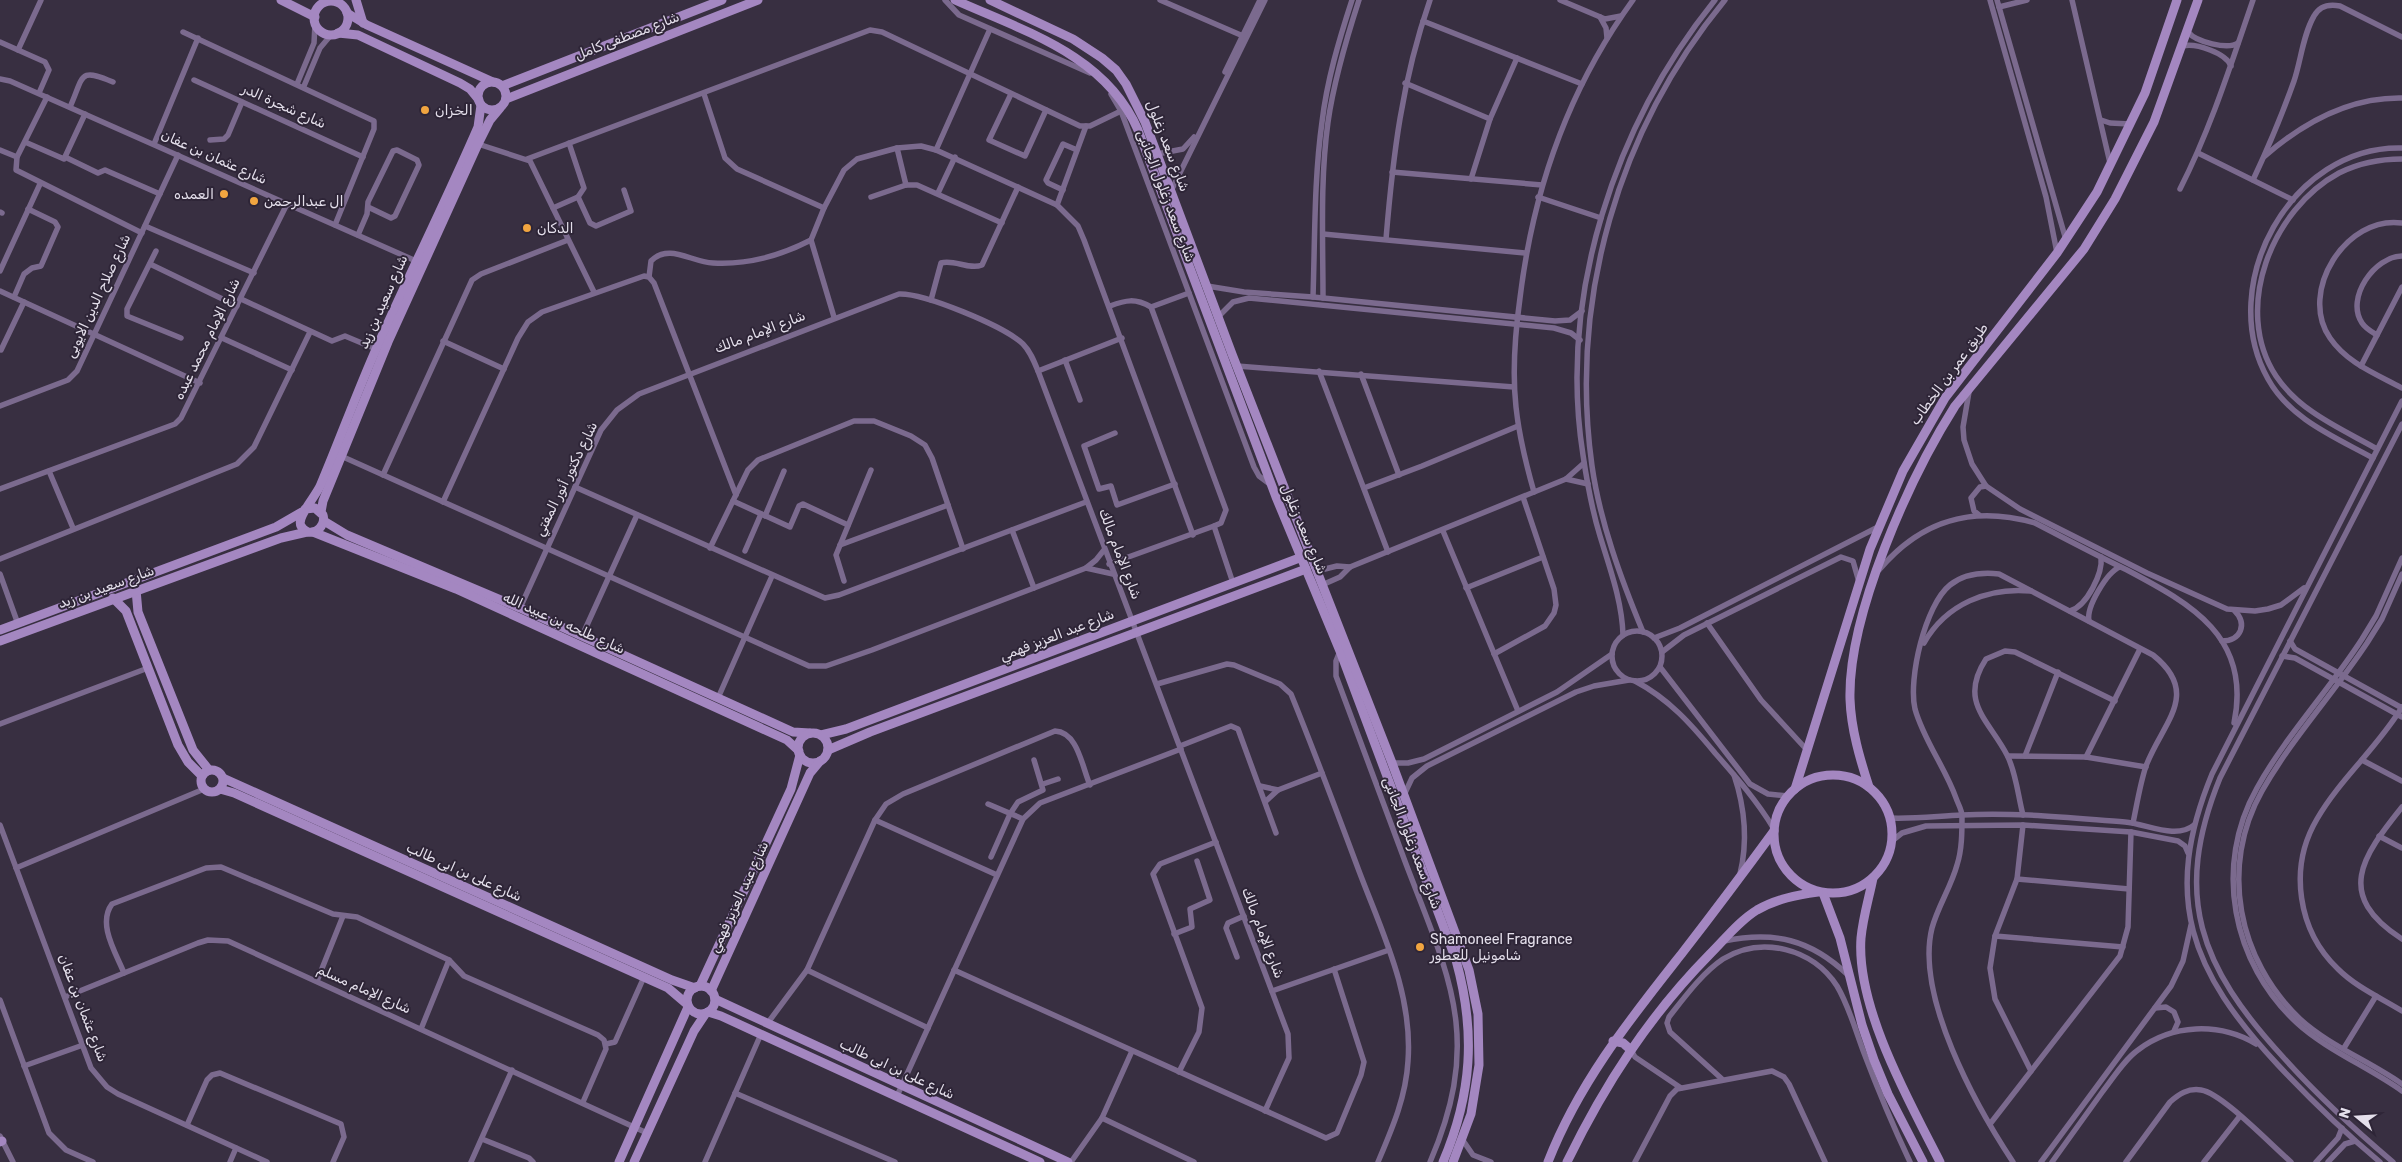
<svg xmlns="http://www.w3.org/2000/svg" width="2402" height="1162" font-family="Rubik,'Noto Sans Arabic',sans-serif">
<style>
.lines{fill:none;stroke-linecap:round;stroke-linejoin:round}
.street{stroke:#7b6a8e;stroke-width:5.5}
.secondary{stroke:#a487c1;stroke-width:9}
.poi-dot{fill:#f1a540;stroke:#2e2537;stroke-width:2}
.labels{text-anchor:middle;dominant-baseline:central;stroke-width:4;stroke-linejoin:round;paint-order:stroke}
.street-label{font-size:14px;fill:#e4dfeb;stroke:#2e2537}
.poi-label{font-size:14px;fill:#e4dfeb;stroke:#2e2537;text-anchor:start}
</style>
<rect width="100%" height="100%" fill="#382f41"/>
<g class="lines">
<g class="street">
<polyline points="945,0 959,15 1090,73"/>
<polyline points="1160,0 1243,36"/>
<polyline points="1560,0 1605,19 1621,16"/>
<polyline points="1990,0 2046,197 2057,253"/>
<polyline points="1997,0 2066,240"/>
<polyline points="2072,0 2110,163"/>
<polyline points="1999,7 2027,0"/>
<polyline points="1600,17 1606,28 1607,38"/>
<polyline points="1423,21 1582,84"/>
<polyline points="183,32 374,121 374,129 335,225"/>
<path d="M2188 32C2196 42 2228 50 2238 43"/>
<polyline points="0,42 45,62 49,70 39,93"/>
<path d="M2183 46C2196 43 2226 53 2231 66"/>
<polyline points="18,50 41,0"/>
<polyline points="1225,72 1260,0"/>
<polyline points="0,79 10,81 416,261"/>
<polyline points="194,80 363,157"/>
<polyline points="1405,83 1490,119"/>
<polyline points="297,84 314,43 315,24"/>
<polyline points="304,86 320,48 331,35"/>
<polyline points="704,94 725,158 737,169 824,208"/>
<polyline points="1011,94 989,140 1025,156 1046,110"/>
<polyline points="1111,94 1121,111 1254,467 1259,476 1271,485"/>
<polyline points="47,97 17,157 16,170 142,233"/>
<path d="M70 107C84 76 78 67 113 82"/>
<polyline points="2101,120 2110,123 2130,124"/>
<polyline points="210,140 224,139 228,135 242,102"/>
<polyline points="25,142 64,159 85,114"/>
<polyline points="154,144 198,38"/>
<polyline points="478,144 530,161 594,292"/>
<polyline points="897,148 906,185"/>
<polyline points="0,150 17,157"/>
<polyline points="936,150 990,29"/>
<polyline points="2198,153 2293,200"/>
<polyline points="1157,154 1183,149 1194,137"/>
<path d="M2265 156C2304 122 2349 97 2402 98"/>
<polyline points="65,157 98,173 105,170 160,194"/>
<polyline points="527,159 870,30 882,32 1080,126 1090,126 1121,111"/>
<polyline points="1392,172 1542,185"/>
<polyline points="1471,179 1490,119 1517,58"/>
<path d="M2253 180C2268 148 2282 115 2294 81 2301 60 2303 35 2314 16 2320 5 2330 4 2340 6L2402 37"/>
<path d="M2180 189C2211 128 2231 64 2253 0"/>
<polyline points="1063,190 1048,183 1046,180 1063,144 1077,150"/>
<polyline points="1171,191 1265,0"/>
<polyline points="938,193 955,157"/>
<polyline points="578,197 590,223 596,226 631,211 624,190"/>
<polyline points="871,197 906,185 917,185 1002,223"/>
<polyline points="1538,197 1601,218"/>
<polyline points="1057,205 1086,126"/>
<polyline points="553,208 578,197 584,188 569,143"/>
<polyline points="0,212 2,213"/>
<path d="M2402 223C2346 215 2298 292 2330 338 2347 363 2376 374 2402 388"/>
<polyline points="145,226 254,273"/>
<polyline points="1323,234 1525,253"/>
<polyline points="358,235 367,214 368,202 393,151 397,150 417,160 419,165 395,216 391,218 368,207"/>
<path d="M1386 239C1393 155 1402 80 1430 0"/>
<polyline points="156,251 127,309 127,316 181,338"/>
<polyline points="150,264 237,306"/>
<polyline points="0,271 40,184"/>
<path d="M649 277 651 261C669 243 691 262 713 263 748 265 780 256 811 240"/>
<polyline points="1207,286 1244,292 1313,297 1555,321 1570,320 1582,311"/>
<polyline points="0,291 200,383"/>
<polyline points="14,297 24,274 32,268 41,266 58,227 55,222 28,209"/>
<path d="M1313 297C1315 238 1314 179 1322 122 1327 80 1339 40 1352 0"/>
<path d="M1323 298C1323 239 1320 180 1328 122 1334 80 1346 40 1359 0"/>
<polyline points="241,299 332,341 345,336 376,349"/>
<path d="M931 300 941 263C954 259 969 270 982 265L1018 187"/>
<polyline points="1151,307 1189,293"/>
<polyline points="834,317 811,240 824,208 844,170 857,159 897,148 921,146 936,150 1057,205 1078,226 1084,240 1193,535"/>
<polyline points="1218,317 1233,302 1249,298 1554,328 1571,333 1580,340"/>
<path d="M2377 335C2372 332 2366 329 2362 323 2345 298 2375 256 2402 256"/>
<polyline points="222,338 292,370"/>
<polyline points="443,341 504,369"/>
<polyline points="1,350 24,302"/>
<polyline points="1065,360 1080,400"/>
<polyline points="1237,366 1514,387"/>
<polyline points="2361,366 2402,287"/>
<polyline points="1038,371 1122,338"/>
<polyline points="1319,371 1388,552"/>
<polyline points="1361,374 1399,475"/>
<polyline points="1969,392 1963,427 1964,440 1972,464 1986,486 2020,509 2147,573 2227,609 2255,611 2268,609 2281,605 2304,588"/>
<polyline points="0,406 68,380 77,371 178,155"/>
<polyline points="1115,433 1084,446 1099,489 1111,486 1117,505 1175,484"/>
<path d="M2377 449C2342 429 2300 412 2276 376 2232 309 2272 209 2339 173 2359 163 2381 159 2402 159"/>
<polyline points="341,456 809,666 826,666 872,650 1034,588 1086,568 1096,560 1104,550"/>
<path d="M2373 458C2335 437 2290 419 2268 379 2215 285 2291 145 2402 148"/>
<polyline points="49,471 73,528"/>
<polyline points="383,475 472,280 481,274 568,240"/>
<polyline points="1566,479 1588,484"/>
<polyline points="575,487 825,598 839,595 1086,502"/>
<polyline points="1364,488 1422,466 1518,426"/>
<polyline points="0,489 175,424 181,418 287,204"/>
<path d="M1534 492C1526 464 1519 436 1516 407 1512 371 1515 334 1520 298 1533 191 1569 88 1633 0"/>
<polyline points="733,501 790,527 799,506 803,504 848,525"/>
<polyline points="443,502 518,338 528,322 542,312 644,276 649,277 654,283 736,495"/>
<polyline points="1979,515 1974,511 1971,498 1980,487 1986,486"/>
<polyline points="765,516 784,471"/>
<polyline points="1214,526 1233,583"/>
<polyline points="1012,530 1034,588"/>
<polyline points="1443,531 1518,711"/>
<polyline points="840,545 948,505"/>
<polyline points="710,548 748,470 758,460 854,421 874,421 911,436 925,445 932,458 963,549"/>
<polyline points="745,551 761,514"/>
<path d="M2402 558 2376 616 2362 639C2330 689 2285 737 2257 788 2213 866 2232 963 2297 1023 2325 1049 2370 1068 2402 1091"/>
<polyline points="0,559 237,464 254,447 310,332"/>
<path d="M1109 564 1214 526 1221 523 1226 510 1151 307C1135 298 1126 300 1110 306"/>
<polyline points="1086,568 1113,574"/>
<path d="M1879 570C1921 520 1972 505 2035 523 2066 539 2096 555 2127 570 2191 604 2252 637 2234 723"/>
<polyline points="1317,571 1337,566 1350,567"/>
<polyline points="0,574 18,624"/>
<path d="M2402 574 2382 619 2367 643C2334 693 2292 738 2262 791 2219 867 2238 960 2300 1019 2328 1045 2371 1062 2402 1084"/>
<polyline points="844,581 836,555 871,470"/>
<polyline points="1322,585 1340,577 1350,567 1566,479 1584,463"/>
<polyline points="1466,588 1543,557"/>
<path d="M520 608 601 430 617 410 639 394 899 294C924 293 1004 326 1023 344 1030 351 1034 361 1038 371L1288 1034 1289 1058 1265 1111"/>
<path d="M2070 611C2087 606 2103 573 2101 557"/>
<path d="M2089 621C2086 607 2107 572 2120 567"/>
<polyline points="1707,623 1761,700 1807,750"/>
<circle cx="1637" cy="656" r="25"/>
<path d="M1643 632C1621 579 1600 522 1592 466 1569 299 1618 130 1725 0"/>
<path d="M1623 635C1622 601 1610 569 1600 536 1592 510 1587 482 1583 455 1558 296 1615 124 1715 0"/>
<polyline points="582,636 637,515"/>
<polyline points="1654,638 1680,628 1878,527"/>
<path d="M2222 641C2241 641 2248 624 2234 610"/>
<polyline points="2290,641 2295,649 2402,708"/>
<path d="M1924 643C1946 604 1988 587 2031 591"/>
<path d="M1340 651 1336 661V676C1359 739 1383 801 1406 864 1450 979 1483 1039 1430 1162"/>
<polyline points="1662,652 1684,635 1841,557 1853,561 1859,582"/>
<polyline points="1494,654 1545,626 1554,613 1556,605 1554,589 1523,497"/>
<polyline points="2282,656 2295,658 2402,717"/>
<polyline points="1660,667 1750,784 1768,794 1788,796"/>
<path d="M1635 681C1669 699 1691 724 1715 753 1737 778 1757 801 1774 829"/>
<path d="M1157 684 1227 664 1234 665 1280 684 1291 694C1315 753 1337 812 1359 871 1382 932 1413 994 1408 1061 1406 1097 1392 1129 1378 1162"/>
<polyline points="718,698 772,576"/>
<path d="M2402 707C2378 747 2340 779 2317 819 2288 868 2298 931 2338 969 2356 987 2381 998 2402 1011"/>
<polyline points="0,724 148,668"/>
<polyline points="1180,746 1231,726 1238,729 1276,833"/>
<polyline points="2008,756 2086,757 2146,767"/>
<polyline points="2025,756 2058,672"/>
<polyline points="2086,757 2140,649"/>
<polyline points="2362,760 2402,781"/>
<polyline points="1392,763 1408,763 1424,759 1557,692 1612,654"/>
<path d="M1734 775C1745 808 1748 841 1740 874"/>
<polyline points="1043,784 1058,779"/>
<polyline points="1260,786 1278,790"/>
<polyline points="1404,795 1412,778 1427,766 1576,692 1594,686 1629,680"/>
<polyline points="1266,801 1278,790 1322,773"/>
<polyline points="988,804 1023,819"/>
<path d="M2402 807C2362 857 2334 895 2402 939"/>
<path d="M2023 815C2018 796 2016 772 2007 755 1989 720 1958 702 1986 659L2005 651 2015 652 2115 701"/>
<path d="M1890 818C1914 819 1938 816 1962 815 2016 812 2071 818 2125 822 2147 824 2176 840 2194 825"/>
<polyline points="875,820 997,875"/>
<polyline points="0,825 91,1068 107,1087 118,1094 267,1162"/>
<polyline points="2023,825 2017,879 1995,936 1990,968 1995,999 2031,1071"/>
<polyline points="2379,836 2402,848"/>
<polyline points="1892,841 1902,833 1926,826 2023,825 2131,832 2178,841 2185,846 2188,853"/>
<polyline points="991,857 1010,814 1018,802 1043,790 1034,760"/>
<polyline points="16,868 204,789"/>
<polyline points="2017,879 2129,889"/>
<polyline points="1174,934 1192,927 1190,909 1210,900 1197,861"/>
<polyline points="1995,936 2123,947"/>
<path d="M1724 941C1774 931 1810 939 1848 975"/>
<polyline points="1237,957 1226,928 1228,923 1244,916"/>
<polyline points="807,970 928,1028"/>
<polyline points="954,970 1326,1138 1337,1133 1361,1075 1364,1062 1334,969"/>
<path d="M124 973C116 953 97 924 112 904L206 868 221 867 333 914 357 917 449 960 464 976 598 1035 604 1040 606 1049 583 1102"/>
<polyline points="317,981 343,916"/>
<polyline points="1272,991 1389,950"/>
<polyline points="65,997 198,943 208,940 228,941 647,1133"/>
<polyline points="0,1000 49,1133 66,1150 93,1162"/>
<polyline points="2155,1008 2166,1007 2174,1012 2178,1022 2174,1031"/>
<path d="M767 1024 807 970 875 820 886 804 903 794 1055 731C1078 732 1082 767 1090 785"/>
<polyline points="421,1029 449,960"/>
<polyline points="606,1044 615,1042 644,977"/>
<polyline points="2344,1048 2376,996"/>
<polyline points="1631,1050 1635,1057 1681,1088"/>
<polyline points="24,1066 83,1045"/>
<polyline points="1179,1072 1199,1032 1202,1008 1153,874 1160,864 1216,842"/>
<path d="M1722 1079 1670 1032 1667 1023 1669 1017C1684 998 1702 973 1723 959 1762 935 1813 949 1837 986 1849 1006 1856 1032 1864 1053 1878 1090 1893 1126 1910 1162"/>
<polyline points="735,1093 895,1162"/>
<polyline points="897,1096 1023,819 1040,803 1181,749"/>
<polyline points="1102,1118 1194,1162"/>
<polyline points="1990,1124 2120,956 2128,927 2131,832"/>
<polyline points="187,1125 207,1080 212,1075 220,1073 341,1124 344,1137 333,1162"/>
<polyline points="0,1136 13,1162"/>
<polyline points="482,1139 529,1158 533,1162"/>
<polyline points="1462,1139 1473,1155 1491,1162"/>
<polyline points="230,1162 236,1148"/>
<polyline points="471,1162 512,1070"/>
<polyline points="705,1162 761,1034"/>
<polyline points="1071,1162 1102,1118 1132,1051"/>
<polyline points="1635,1162 1670,1096 1677,1089 1772,1071 1784,1077 1789,1084 1825,1162"/>
<path d="M2013 1162C1976 1106 1915 996 1932 928 1938 906 1951 887 1957 865 1962 850 1962 832 1962 816 1962 810 1958 804 1956 798 1945 767 1924 741 1915 709 1908 679 1925 605 1950 585 1964 574 1981 572 1999 574L2153 655C2202 694 2162 723 2146 766 2140 784 2137 804 2133 823"/>
<polyline points="2041,1162 2171,986 2183,961 2191,925"/>
<path d="M2052 1162C2069 1138 2086 1115 2103 1091 2114 1077 2124 1060 2138 1050 2172 1024 2219 1022 2256 1044"/>
<path d="M2126 1162 2170 1102C2179 1094 2188 1088 2201 1090 2222 1093 2272 1146 2291 1162"/>
<polyline points="2204,1162 2240,1116"/>
<polyline points="2316,1162 2338,1138 2342,1128"/>
<polyline points="2328,1162 2345,1144 2355,1141"/>
<path d="M2380 1162C2344 1132 2310 1099 2278 1065 2191 972 2161 898 2212 774L2402 401"/>
<path d="M2393 1162C2354 1129 2317 1095 2283 1057 2200 967 2172 896 2220 778L2402 424"/>
</g>
<g class="secondary">
<polyline points="281,0 315,17"/>
<polyline points="356,0 363,23"/>
<path d="M955 0C1024 31 1106 55 1138 130L1276 497 1340 651 1456 960C1476 1032 1472 1094 1443 1162"/>
<polyline points="990,0 1073,39 1102,58 1116,70 1126,84 1145,122 1232,354 1392,763 1469,970 1478,1014 1479,1065 1471,1114 1453,1162"/>
<circle cx="331" cy="18" r="17"/>
<polyline points="347,13 367,25 493,82"/>
<polyline points="338,33 358,35 460,83 470,89 479,100"/>
<circle cx="492" cy="96" r="14"/>
<polyline points="502,86 722,0"/>
<polyline points="506,99 758,0"/>
<path d="M305 509 315 508 323 515C327 528 309 540 301 526 296 517 317 495 321 484 340 439 357 392 377 347 410 273 446 201 478 127L481 105"/>
<polyline points="321,512 323,501 388,342 478,144 490,120 500,108"/>
<polyline points="324,521 347,535 520,608 793,732 810,733"/>
<polyline points="313,532 456,589 787,740 799,751"/>
<polyline points="136,590 138,612 193,750 209,770"/>
<polyline points="113,598 126,611 178,745 188,762 202,776"/>
<polyline points="0,630 276,527 302,512"/>
<polyline points="0,641 281,538 307,532"/>
<circle cx="813" cy="748" r="15"/>
<polyline points="821,735 846,729 1302,557"/>
<polyline points="828,750 870,732 1306,569"/>
<circle cx="212" cy="781" r="11"/>
<circle cx="1833" cy="834" r="59"/>
<polyline points="223,778 672,980 695,988"/>
<path d="M1869 787C1860 759 1851 729 1850 699 1848 614 1910 477 1955 406L2084 249 2115 199 2154 122 2198 0"/>
<polyline points="220,789 234,793 668,988 688,1005"/>
<polyline points="1795,789 1870,549 1903,471 1945,398 2057,253 2097,192 2145,93 2177,0"/>
<path d="M1873 878C1869 898 1863 917 1861 938 1856 1007 1909 1101 1940 1162"/>
<polyline points="1823,893 1840,938 1862,1025 1874,1060 1888,1094 1923,1162"/>
<polyline points="700,986 791,789 800,755"/>
<circle cx="701" cy="1000" r="14"/>
<polyline points="711,991 810,773 820,761"/>
<polyline points="715,999 1068,1162"/>
<polyline points="708,1012 721,1016 1040,1162"/>
<polyline points="1613,1041 1623,1043 1631,1050"/>
<polyline points="0,1142 2,1141"/>
<polyline points="619,1162 688,1007"/>
<polyline points="634,1162 694,1031 706,1013"/>
<path d="M1548 1162C1579 1082 1631 1018 1683 952 1714 912 1744 872 1774 831"/>
<path d="M1567 1162C1605 1084 1649 1016 1710 954 1725 939 1739 921 1757 910 1776 899 1797 895 1818 892"/>
</g>
</g>
<g class="poi-dot">
<circle cx="425" cy="110" r="5"/>
<circle cx="224" cy="194" r="5"/>
<circle cx="254" cy="201" r="5"/>
<circle cx="527" cy="228" r="5"/>
<circle cx="1420" cy="947" r="5"/>
</g>
<g class="labels">
<g class="street-label">
<text transform="translate(627 36) rotate(-21)">شارع مصطفى كامل</text>
<text transform="translate(284 106) rotate(24)">شارع شجرة الدر</text>
<text transform="translate(1168 146) rotate(69)">شارع سعد زغلول</text>
<text transform="translate(214 157) rotate(24)">شارع عثمان بن عفان</text>
<text transform="translate(1166 196) rotate(69)">شارع سعد زغلول الجانبى</text>
<text transform="translate(98 296) rotate(-65)">شارع صلاح الدين الايوبى</text>
<text transform="translate(383 302) rotate(-66)">شارع سعيد بن زيد</text>
<text transform="translate(760 332) rotate(-21)">شارع الإمام مالك</text>
<text transform="translate(207 339) rotate(-64)">شارع الإمام محمد عبده</text>
<text transform="translate(1949 374) rotate(-54)">طريق عمر بن الخطاب</text>
<text transform="translate(566 479) rotate(-64)">شارع دكتور أنور المفتي</text>
<text transform="translate(1304 529) rotate(67)">شارع سعد زغلول</text>
<text transform="translate(1120 554) rotate(69)">شارع الإمام مالك</text>
<text transform="translate(106 587) rotate(-20)">شارع سعيد بن زيد</text>
<text transform="translate(564 623) rotate(24)">شارع طلحه بن عبيد الله</text>
<text transform="translate(1057 635) rotate(-21)">شارع عبد العزيز فهمي</text>
<text transform="translate(1412 843) rotate(69)">شارع سعد زغلول الجانبى</text>
<text transform="translate(464 872) rotate(24)">شارع على بن ابى طالب</text>
<text transform="translate(739 897) rotate(-65)">شارع عبد العزيز فهمي</text>
<text transform="translate(1263 933) rotate(69)">شارع الإمام مالك</text>
<text transform="translate(364 989) rotate(24)">شارع الإمام مسلم</text>
<text transform="translate(83 1008) rotate(69)">شارع عثمان بن عفان</text>
<text transform="translate(897 1069) rotate(25)">شارع على بن ابى طالب</text>
</g>
<g class="poi-label">
<text x="435" y="110">الخزان</text>
<text x="214" y="194" text-anchor="end">العمده</text>
<text x="264" y="201">ال عبدالرحمن</text>
<text x="537" y="228">الدكان</text>
<text x="1430" y="939">Shamoneel Fragrance<tspan x="1430" dy="16">شامونيل للعطور</tspan></text>
</g>
</g>
<g transform="translate(2357 1117) rotate(288)" stroke="#2e2537" stroke-width="4" paint-order="stroke">
<path d="M0-4L9 19L0 12L-9 19Z" fill="#e4dfeb"/>
<text y="-8" font-size="14" font-weight="bold" text-anchor="middle" fill="#e4dfeb">N</text>
</g>
</svg>
